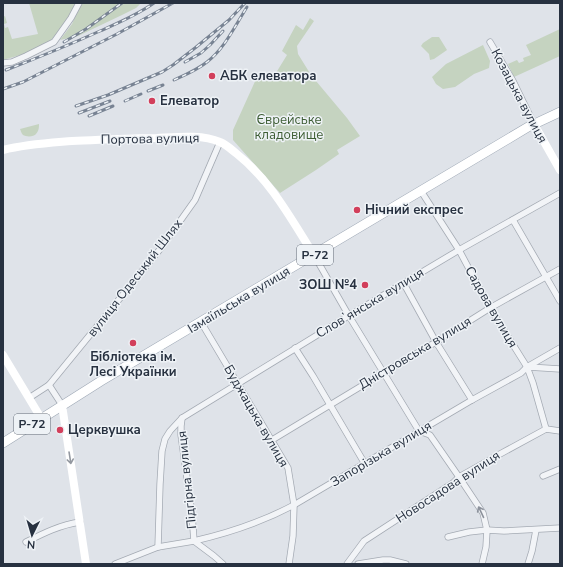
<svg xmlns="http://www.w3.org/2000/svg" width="563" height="567" font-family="'Nunito Sans',sans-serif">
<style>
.green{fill:#c5d3c0}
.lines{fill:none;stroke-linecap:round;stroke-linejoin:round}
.street-casing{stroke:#a4aab3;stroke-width:7}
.primary-casing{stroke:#9ea8b5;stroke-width:10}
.street{stroke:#f2f4f7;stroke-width:5.5}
.secondary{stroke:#fff;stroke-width:8}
.primary{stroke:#fff;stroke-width:9}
.rail-casing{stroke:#788393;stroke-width:3}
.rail{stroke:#eef2f6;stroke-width:1.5;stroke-dasharray:4.5;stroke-linecap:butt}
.oneway{stroke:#9398a0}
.oneway2{stroke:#8c929c}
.poi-dot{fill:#d23f5b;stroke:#eef2f6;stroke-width:1.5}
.labels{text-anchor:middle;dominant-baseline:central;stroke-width:3;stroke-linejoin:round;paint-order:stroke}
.shield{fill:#eef2f6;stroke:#636b77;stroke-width:1}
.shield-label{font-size:12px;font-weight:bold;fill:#273140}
.poi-label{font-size:13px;font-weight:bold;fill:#273140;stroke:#eef2f6;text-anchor:start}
.street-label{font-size:13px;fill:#273140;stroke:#eef2f6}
.park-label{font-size:13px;fill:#3d5d34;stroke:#eef2f6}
</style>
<rect width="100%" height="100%" fill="#dfe3e9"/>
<g class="green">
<path d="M29 3H75C69 18 59 36 44 45 31 53 17 56 3 60V17L5 16 7 23 4 24 5 28 8 27 12 39 38 34Z"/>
<polygon points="81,3 141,3 136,8 122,15 78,36 60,40 72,24"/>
<polygon points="310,18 314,21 297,46 298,54 311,75 347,118 360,136 337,150 339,154 316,170 280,193 233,140 233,130 257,77 263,81 271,81 287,55 282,51 296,25 303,30"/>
<polygon points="560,29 560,56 514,77 508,64 517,60 519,63 524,61 523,58 531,55 526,45"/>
<polygon points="432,37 439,37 447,50 434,59 430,60 429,54 421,46 423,43"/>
<polygon points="483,45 490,61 489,68 474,74 455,87 443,89 436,84 432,77 446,64"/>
<path d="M39 124C39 127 39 131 36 134 34 137 26 137 23 135 21 133 21 131 20 129Z"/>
</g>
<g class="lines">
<g class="street-casing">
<g id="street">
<polyline points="490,42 513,81 534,124"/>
<polyline points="3,63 12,62 26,56 54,42 71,18 79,3"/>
<polyline points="421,191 459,250 490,308 527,367 533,383 546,429"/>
<polyline points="513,220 560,301"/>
<polyline points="314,255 349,316 419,431 430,435 459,477 483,513 487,530 486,547 482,564"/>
<polyline points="404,284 436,342 472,400"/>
<polyline points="201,322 288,468 294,505 293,536 289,564"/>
<polyline points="295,348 313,376 365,464"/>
<polyline points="528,367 560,369"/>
<polyline points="29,398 49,385"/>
<polyline points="62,405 49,385 161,248 195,200 220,142"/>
<path d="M182 418 181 426V435L192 514 194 541C229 533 262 522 294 505L472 400 521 373 527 367 560 348"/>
<polyline points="272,440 383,373 436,342 490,308 560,269"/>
<polyline points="543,476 560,469"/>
<polyline points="448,537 469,532 487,530 504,531 560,528"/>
<path d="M26 542C44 533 60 525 80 522"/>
<polyline points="158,547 160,484 162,451 165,439 170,431 182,418 345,318 459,250 560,193"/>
<polyline points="115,564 158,547 194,541 214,556 223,564"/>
<polyline points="347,564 364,541 453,483 459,477 500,454 546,429 560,431"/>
<polyline points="358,564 383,560 390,560 406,564"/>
<polyline points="528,564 532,551 536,530"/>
</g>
</g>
<g class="primary-casing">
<polyline id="primary" points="3,443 101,381 528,127 560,112"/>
</g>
<use href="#street" class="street"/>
<g class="secondary">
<polyline points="534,124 560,170"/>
<path d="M3 150C27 144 48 143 72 141 100 140 129 138 157 138 176 137 202 134 220 142 227 145 232 150 237 154 271 181 291 219 314 255"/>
<polyline points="3,355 41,418"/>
<polyline points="62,405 86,564"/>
</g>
<use href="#primary" class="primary"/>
<g class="rail-casing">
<g id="rail">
<polyline points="64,42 86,29 122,3"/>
<polyline points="185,62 201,53 210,45 223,31"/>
<path d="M6 70C37 58 69 45 100 31 118 23 137 15 154 3"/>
<path d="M174 80C185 75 197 70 207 62 225 48 235 26 247 7"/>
<polyline points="3,89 23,82 117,34 173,3"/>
<polyline points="148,91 163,85"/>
<polyline points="125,101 141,94"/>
<polyline points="76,106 108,95 162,72 173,65 195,48 229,20 245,3"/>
<polyline points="79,113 110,101"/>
<polyline points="89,116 113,106"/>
</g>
</g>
<use href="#rail" class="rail"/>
</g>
<defs><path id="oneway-shaft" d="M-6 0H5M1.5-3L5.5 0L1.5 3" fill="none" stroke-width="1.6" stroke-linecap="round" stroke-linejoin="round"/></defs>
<use class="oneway" href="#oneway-shaft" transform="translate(70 458) rotate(81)"/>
<use class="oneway2" href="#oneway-shaft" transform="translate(481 512) rotate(-115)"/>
<g class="poi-dot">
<circle cx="212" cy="76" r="4"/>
<circle cx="152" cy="101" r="4"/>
<circle cx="357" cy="210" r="4"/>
<circle cx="365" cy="285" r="4"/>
<circle cx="133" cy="343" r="4"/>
<circle cx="60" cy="430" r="4"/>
</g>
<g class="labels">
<g class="shield">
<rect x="297" y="245" width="36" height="20" rx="3"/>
<rect x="14" y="414" width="36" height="20" rx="3"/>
</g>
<g class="shield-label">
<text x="315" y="255">Р-72</text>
<text x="32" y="424">Р-72</text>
</g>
<g class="poi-label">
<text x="220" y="76">АБК елеватора</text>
<text x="160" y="101">Елеватор</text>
<text x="365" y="210">Нічний експрес</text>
<text x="357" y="285" text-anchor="end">ЗОШ №4</text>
<text x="133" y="357" text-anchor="middle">Бібліотека ім.<tspan x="133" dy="15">Лесі Українки</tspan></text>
<text x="68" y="430">Церквушка</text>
</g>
<g class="street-label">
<text transform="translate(519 96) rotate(62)">Козацька вулиця</text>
<text transform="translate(150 139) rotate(-1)">Портова вулиця</text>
<text transform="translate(135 278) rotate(-52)">вулиця Одеський Шлях</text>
<text transform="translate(239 300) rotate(-31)">Ізмаїльська вулиця</text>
<text transform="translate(370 303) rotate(-31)">Словʼянська вулиця</text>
<text transform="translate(491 307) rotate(60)">Садова вулиця</text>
<text transform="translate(415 353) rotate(-31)">Дністровська вулиця</text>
<text transform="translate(256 416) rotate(60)">Буджацька вулиця</text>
<text transform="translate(381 454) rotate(-31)">Запорізька вулиця</text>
<text transform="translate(187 480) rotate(-96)">Підгірна вулиця</text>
<text transform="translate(448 487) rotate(-33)">Новосадова вулиця</text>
</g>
<g class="park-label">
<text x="289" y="120">Єврейське<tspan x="289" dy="15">кладовище</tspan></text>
</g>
</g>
<rect width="563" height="567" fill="none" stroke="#273140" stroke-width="8"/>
<g transform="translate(32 535) rotate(185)" stroke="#eef2f6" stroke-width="3" paint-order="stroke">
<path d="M0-3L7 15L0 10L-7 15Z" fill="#273140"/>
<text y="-6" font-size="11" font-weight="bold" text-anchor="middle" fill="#273140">N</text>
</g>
</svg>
